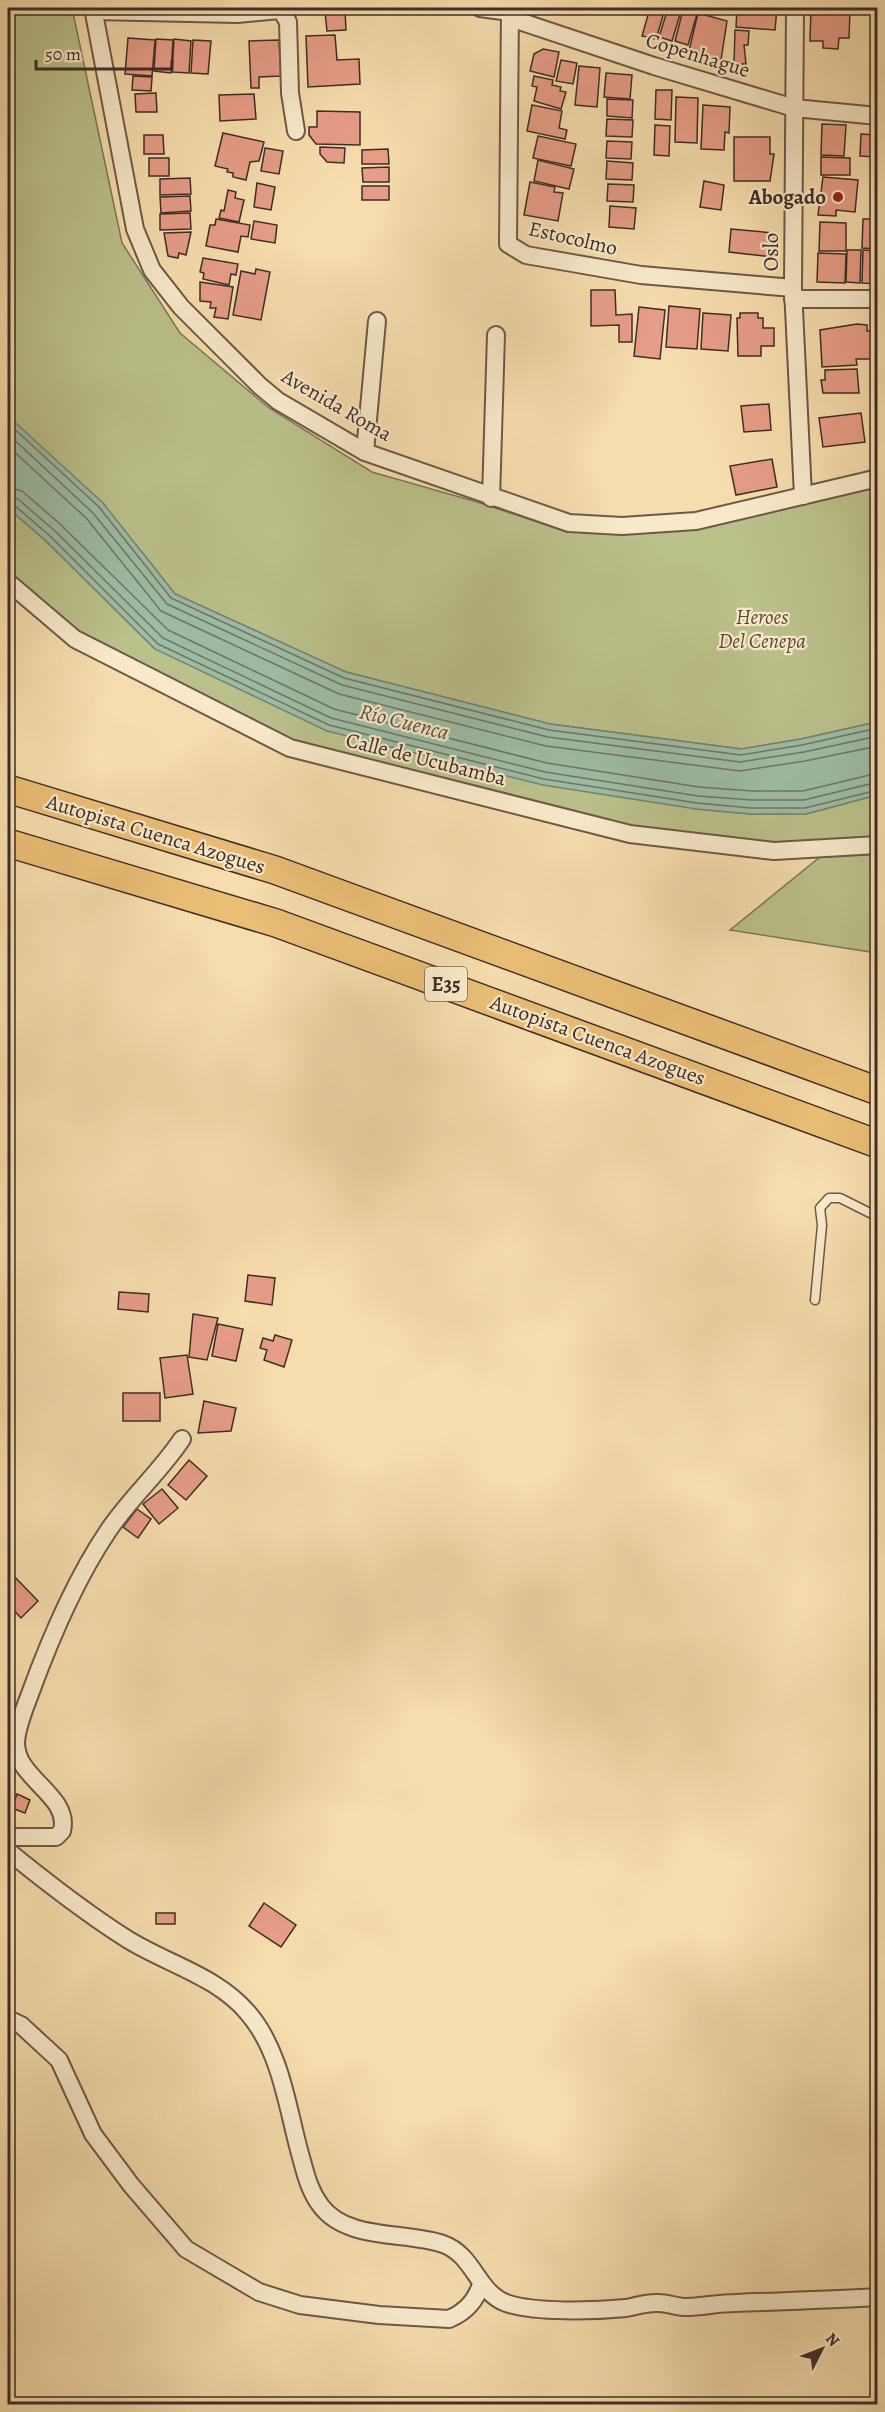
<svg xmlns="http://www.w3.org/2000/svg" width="885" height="2412" font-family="Alegreya,serif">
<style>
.green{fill:#bbc18b;stroke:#7d7758;stroke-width:1.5}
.water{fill:#9dbda6;stroke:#778373;stroke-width:1.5}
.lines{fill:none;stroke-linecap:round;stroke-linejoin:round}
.shore{stroke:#6e7566;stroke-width:1.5}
.building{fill:#e79d88;stroke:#3f2d26;stroke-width:1.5}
.service-casing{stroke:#6d5948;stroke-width:11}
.minor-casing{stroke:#6d5948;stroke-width:20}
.trunk-casing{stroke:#3f2d26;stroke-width:30}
.service{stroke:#f9e9ca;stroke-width:8}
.minor{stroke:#f9e9ca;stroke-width:16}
.trunk{stroke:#ebbe76;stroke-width:27}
.poi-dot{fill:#8f2418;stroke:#f9e9ca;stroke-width:2}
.labels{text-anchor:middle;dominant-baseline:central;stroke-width:4.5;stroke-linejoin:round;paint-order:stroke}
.shield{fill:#f9e9ca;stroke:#776557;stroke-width:1.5}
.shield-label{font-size:20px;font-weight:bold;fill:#3f2d26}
.street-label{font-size:21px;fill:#3f2d26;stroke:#f9e9ca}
.poi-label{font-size:21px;font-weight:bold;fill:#3f2d26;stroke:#f9e9ca;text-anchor:end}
.park-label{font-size:21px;font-style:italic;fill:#584b3a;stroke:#f9e9ca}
.water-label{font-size:22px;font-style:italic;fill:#565146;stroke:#f9e9ca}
</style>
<rect width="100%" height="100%" fill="#f6ddad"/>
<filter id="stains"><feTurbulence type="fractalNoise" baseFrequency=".00333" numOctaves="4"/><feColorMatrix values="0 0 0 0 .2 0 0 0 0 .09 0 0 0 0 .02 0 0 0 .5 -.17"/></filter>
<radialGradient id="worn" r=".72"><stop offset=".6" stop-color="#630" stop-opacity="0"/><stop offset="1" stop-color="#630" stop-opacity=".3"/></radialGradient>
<g class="green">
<polygon points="8,8 72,8 122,243 180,333 269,408 372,472 477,502 567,532 686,529 877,486 877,722 801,739 742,749 550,724 346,672 175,594 141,551 78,482 8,416"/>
<polygon points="8,508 46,541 155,649 696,809 751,814 806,814 877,795 877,845 774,851 630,834 290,748 75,639 8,582"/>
<polygon points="877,854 877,953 730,930 820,857"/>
</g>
<polygon class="water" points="8,416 103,503 175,594 346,672 550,724 741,749 801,739 877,722 877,795 806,814 751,814 696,809 543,785 327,731 155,649 46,541 8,508"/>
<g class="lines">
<g class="shore">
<polyline points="8,423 99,507 171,598 344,678 549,730 741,755 802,745 878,728"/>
<polyline points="8,434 93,513 167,604 342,685 548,737 740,762 804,752 878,736"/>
<polyline points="8,446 87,519 161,611 339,694 546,746 740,771 805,761 878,746"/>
<polyline points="8,487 22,491 60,524 168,630 334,709 547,763 699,787 752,791 803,791 878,773"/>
<polyline points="8,496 18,499 55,531 163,638 331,718 545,772 698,796 752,800 804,800 878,782"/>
<polyline points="8,503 14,505 50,536 158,644 329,725 544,779 697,803 751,808 805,808 878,790"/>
</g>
</g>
<g class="building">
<polygon points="650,8 665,9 656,39 642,36"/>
<polygon points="668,8 681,11 672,41 659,37"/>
<polygon points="737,8 777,8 775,30 736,27"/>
<polygon points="811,9 850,10 849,38 839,38 838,49 823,48 823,41 810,41"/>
<polygon points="345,10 346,30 327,31 325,12"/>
<polygon points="683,10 697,14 688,45 675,41"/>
<polygon points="698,13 727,21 721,60 689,51"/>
<polygon points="735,30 749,31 748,45 744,45 746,64 734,64"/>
<polygon points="335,35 337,60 359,59 360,84 308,87 306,36"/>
<polygon points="128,38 155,40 152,76 125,74"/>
<polygon points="156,39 173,40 171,73 154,71"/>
<polygon points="174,39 191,41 189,73 172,72"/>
<polygon points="193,40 211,41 208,74 191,73"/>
<polygon points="279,40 281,76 259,77 259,88 251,88 249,41"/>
<polygon points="543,49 559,52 554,77 530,71 534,54"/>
<polygon points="561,60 577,63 573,84 556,81"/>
<polygon points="579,66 600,68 597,107 575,105"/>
<polygon points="606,73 632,75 630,99 604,97"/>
<polygon points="133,76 152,77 151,91 132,90"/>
<polygon points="534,76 553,80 552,85 561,87 560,91 566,92 561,109 534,101 537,87 532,86"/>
<polygon points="656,90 672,90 671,120 655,119"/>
<polygon points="156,93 157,112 136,112 135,94"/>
<polygon points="254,94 256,119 220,121 219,95"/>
<polygon points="676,97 698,98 697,143 675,142"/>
<polygon points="607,99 633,100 632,118 607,116"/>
<polygon points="532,105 562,111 559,128 567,130 565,139 527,131"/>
<polygon points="703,105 730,107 729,133 725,132 724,150 701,149"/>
<polygon points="317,111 360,112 360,145 316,144 309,135 309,127 317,127"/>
<polygon points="607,119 633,120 632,137 606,136"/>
<polygon points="822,124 846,125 844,156 821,155"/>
<polygon points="655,125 670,126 669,156 654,155"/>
<polygon points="223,133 264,142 259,161 250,162 246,180 233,177 233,173 227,172 228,169 215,166"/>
<polygon points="861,134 877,135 876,157 860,156"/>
<polygon points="144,135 163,135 164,154 144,154"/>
<polygon points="538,136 576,144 571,166 533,158"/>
<polygon points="734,137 770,137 770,154 774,154 770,181 734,181"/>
<polygon points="607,141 632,142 631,159 606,158"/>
<polygon points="320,147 345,148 344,163 327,162 320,154"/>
<polygon points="265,148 283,151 279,174 261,171"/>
<polygon points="388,149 389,164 362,164 362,150"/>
<polygon points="821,157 850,158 850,175 821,175"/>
<rect x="149" y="158" width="20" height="18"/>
<polygon points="538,160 574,169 569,189 534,181"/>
<polygon points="607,161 633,163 632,180 606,179"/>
<polygon points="389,167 389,182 363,182 362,168"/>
<polygon points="823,177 858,180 855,212 836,210 836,216 818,215"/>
<polygon points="190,178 191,194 160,195 160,179"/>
<polygon points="704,181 724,185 721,210 700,207"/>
<polygon points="530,182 555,187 554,192 563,193 558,221 524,215"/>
<polygon points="257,183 275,187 271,210 254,207"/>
<polygon points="608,184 634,185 633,202 607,201"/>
<rect x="362" y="186" width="27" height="14"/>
<polygon points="228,190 236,192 235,198 244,200 239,222 219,218 221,210 224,211"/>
<polygon points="190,196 191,211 161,213 160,197"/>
<polygon points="610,206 636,208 634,229 609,227"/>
<polygon points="190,213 191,229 160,230 160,214"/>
<polygon points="216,219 250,225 248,237 241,236 238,252 206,246 210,225 215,225"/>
<polygon points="863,219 878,219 878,249 862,248"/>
<polygon points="254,221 277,225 275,243 251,239"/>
<polygon points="820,222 846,223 846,251 819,251"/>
<polygon points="731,229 774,233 772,257 729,252"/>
<polygon points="191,232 186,255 179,253 178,258 168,256 164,233"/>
<polygon points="847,250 861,250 860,283 846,282"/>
<polygon points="863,250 878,251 877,284 862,283"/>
<polygon points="818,253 846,254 845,283 817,282"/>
<polygon points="203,258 238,264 236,275 231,274 229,285 203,279 204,273 200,272"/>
<polygon points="256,269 270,272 261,320 233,315 241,271 255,274"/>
<polygon points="200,282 233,287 228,319 214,317 216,308 210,308 211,302 200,301"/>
<polygon points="591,290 615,290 616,315 632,314 632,342 619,342 619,325 591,326"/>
<polygon points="669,306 700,309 697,349 666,347"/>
<polygon points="639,307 665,310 660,359 634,356"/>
<polygon points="703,313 731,315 728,351 701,349"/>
<polygon points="740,313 758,313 758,318 763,318 763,328 774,328 774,346 761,346 761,356 738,356 737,318 740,318"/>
<polygon points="857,324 867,325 867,331 873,331 874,359 856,359 857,365 822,367 820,330"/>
<polygon points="857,369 859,393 823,393 821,380 825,380 825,370"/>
<polygon points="769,404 771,430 744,432 741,406"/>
<polygon points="861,413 865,442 823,447 819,418"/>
<polygon points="772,459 777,487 736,495 730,466"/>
<polygon points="248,1275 275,1278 272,1305 245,1301"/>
<polygon points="119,1292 149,1294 148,1312 118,1309"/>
<polygon points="193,1314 218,1318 207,1360 189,1357"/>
<polygon points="218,1324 243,1329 236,1361 212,1356"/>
<polygon points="275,1335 292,1340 284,1367 264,1360 267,1350 260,1348 263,1338 273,1341"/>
<polygon points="187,1355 193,1394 165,1398 160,1358"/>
<rect x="123" y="1393" width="37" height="28"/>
<polygon points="204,1401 236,1408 231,1431 198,1433"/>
<polygon points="189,1460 207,1476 186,1500 168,1485"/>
<polygon points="162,1489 178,1508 159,1524 143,1504"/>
<polygon points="137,1509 151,1519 138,1538 123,1527"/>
<polygon points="8,1570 38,1601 21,1618 8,1604"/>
<polygon points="17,1794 30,1800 25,1813 12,1808"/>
<polygon points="264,1903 296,1925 281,1947 249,1926"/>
<rect x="156" y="1913" width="19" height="11"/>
</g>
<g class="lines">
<g class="service-casing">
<polyline id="service" points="815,1300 822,1225 820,1208 829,1198 840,1198 878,1217"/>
</g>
<g class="minor-casing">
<g id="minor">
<polyline points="93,8 135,229 152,270 181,307 260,386 278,401 365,452 569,523 622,526 696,521 878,478"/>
<polyline points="280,8 288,22 290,93 296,131"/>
<polyline points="480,8 510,12"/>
<polyline points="510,8 508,244 526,255 641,275 793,288"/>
<polyline points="795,8 793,288 803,496"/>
<polyline points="94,11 237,14 280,10"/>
<polyline points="510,18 654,66 794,108 878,116"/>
<polyline points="793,299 878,299"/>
<polyline points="365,452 377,321"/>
<polyline points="491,498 496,335"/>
<polyline points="8,582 75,639 290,748 630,834 774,851 878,845"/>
<path d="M8 1837H56L62 1831C71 1795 15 1779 16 1742 17 1726 24 1710 30 1694 50 1639 75 1580 108 1531 130 1498 160 1472 182 1439"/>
<path d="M8 1851C46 1882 86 1913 127 1939 167 1964 217 1976 248 2013 280 2050 287 2105 299 2150 305 2171 308 2189 321 2206 347 2241 405 2231 443 2244 474 2255 477 2292 506 2303 534 2313 595 2311 626 2308 637 2306 648 2302 659 2303 668 2303 676 2307 686 2307 702 2307 718 2303 735 2303 782 2301 830 2300 878 2297"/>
<path d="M8 2019 21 2025 59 2060 93 2134 131 2185 186 2249 259 2292 300 2305 379 2315 449 2319C466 2312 476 2301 481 2284"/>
</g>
</g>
<g class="trunk-casing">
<g id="trunk">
<polyline points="8,789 275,870 878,1091"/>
<polyline points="8,843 276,923 878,1144"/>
</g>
</g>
<use href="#service" class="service"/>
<use href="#minor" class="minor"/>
<use href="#trunk" class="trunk"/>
</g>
<circle class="poi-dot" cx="838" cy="197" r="6"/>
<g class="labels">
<rect class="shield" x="425" y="967" width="42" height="34" rx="4.5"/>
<g class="shield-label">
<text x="446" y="984">E35</text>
</g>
<g class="street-label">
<text transform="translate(698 55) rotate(17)">Copenhague</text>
<text transform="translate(573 238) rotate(13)">Estocolmo</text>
<text transform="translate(771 252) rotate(-90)">Oslo</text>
<text transform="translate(337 405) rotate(30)">Avenida Roma</text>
<text transform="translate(426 759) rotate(14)">Calle de Ucubamba</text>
<text transform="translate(156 834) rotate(17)">Autopista Cuenca Azogues</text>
<text transform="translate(598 1040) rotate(20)">Autopista Cuenca Azogues</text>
</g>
<g class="poi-label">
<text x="826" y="197">Abogado</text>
</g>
<g class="park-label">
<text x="762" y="617">Heroes<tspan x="762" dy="24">Del Cenepa</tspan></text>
</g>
<g class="water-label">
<text transform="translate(404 722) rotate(14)">Río Cuenca</text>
</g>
</g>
<rect width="885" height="2412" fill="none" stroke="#f6ddad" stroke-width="30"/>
<rect x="9" y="9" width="867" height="2394" fill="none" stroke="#3f2d26" stroke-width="3"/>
<rect x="15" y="15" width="855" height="2382" fill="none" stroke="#3f2d26" stroke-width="1.5"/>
<g transform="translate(822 2349) rotate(48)" stroke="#f9e9ca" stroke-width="4.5" paint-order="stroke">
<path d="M0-4.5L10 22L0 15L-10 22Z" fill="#3f2d26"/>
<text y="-9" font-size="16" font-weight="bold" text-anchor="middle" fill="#3f2d26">N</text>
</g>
<path d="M36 60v9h136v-9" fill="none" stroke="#3f2d26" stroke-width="3"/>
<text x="45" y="60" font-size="18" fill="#3f2d26" stroke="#f9e9ca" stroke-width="4.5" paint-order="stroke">50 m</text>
<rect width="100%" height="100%" filter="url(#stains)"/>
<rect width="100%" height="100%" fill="url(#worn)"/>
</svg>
